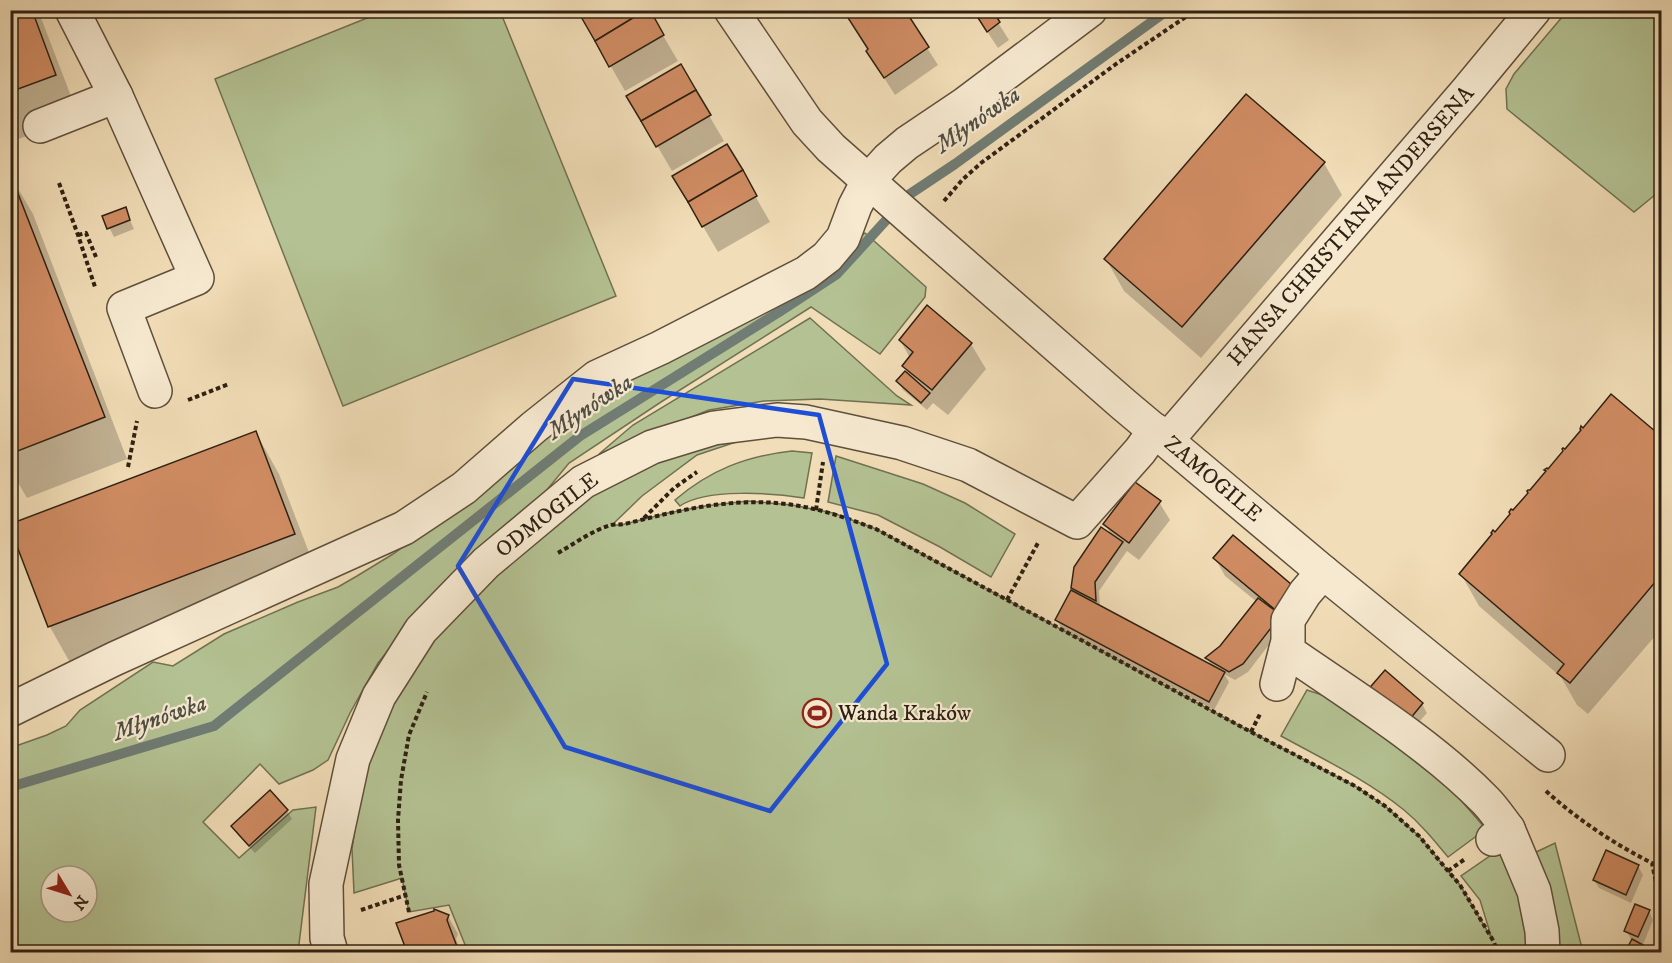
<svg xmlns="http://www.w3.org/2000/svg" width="1672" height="963" font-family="'IM FELL DW Pica',serif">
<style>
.green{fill:#b4c293;stroke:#717152;stroke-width:1.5;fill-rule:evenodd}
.shadow{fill:#0003}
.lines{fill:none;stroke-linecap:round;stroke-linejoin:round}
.stream{stroke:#707c74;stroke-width:10}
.building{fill:#d08c63;stroke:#2e2012;stroke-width:1.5}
.minor-casing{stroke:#5f4f3b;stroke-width:36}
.path{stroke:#2e2012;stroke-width:4;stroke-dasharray:4.5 3;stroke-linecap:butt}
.minor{stroke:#f6e9d0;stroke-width:33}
.marked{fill:none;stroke:#1d4ed8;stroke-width:4.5;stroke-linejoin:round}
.labels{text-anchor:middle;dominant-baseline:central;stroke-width:4.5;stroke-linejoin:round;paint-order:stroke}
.street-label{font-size:22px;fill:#2e2012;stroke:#f6e9d0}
.poi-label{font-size:22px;fill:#2e2012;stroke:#f6e9d0;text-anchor:start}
.water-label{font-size:24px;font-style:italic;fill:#4f4e43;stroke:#f6e9d0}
</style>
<rect width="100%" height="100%" fill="#f1ddb7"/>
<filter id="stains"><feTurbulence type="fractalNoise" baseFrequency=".00333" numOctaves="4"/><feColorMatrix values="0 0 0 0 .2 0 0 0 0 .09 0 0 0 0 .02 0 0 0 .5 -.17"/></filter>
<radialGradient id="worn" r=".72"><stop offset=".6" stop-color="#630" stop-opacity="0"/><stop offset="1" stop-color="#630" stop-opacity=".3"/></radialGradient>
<g class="green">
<polygon points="387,10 500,11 616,296 343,406 215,79"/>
<polygon points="1568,10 1661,11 1661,190 1634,212 1507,109 1506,89 1514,74"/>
<path d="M865 233 926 287 925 297 880 354 811 307 661 402 569 463 546 491 431 597 378 663 350 713 328 760 313 770 279 784 260 764 203 822 239 858 293 810 316 807 298 952H11L10 748 47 735 66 726 80 710 153 662 173 666 224 634 298 602 338 587 357 576 393 554 479 492 508 465 681 341 810 279ZM51 876H87V912H51Z"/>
<polygon points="810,318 897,396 911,405 820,399 764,401 709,410 599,454 633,425"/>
<polygon points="734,435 736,442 697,455 642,496 612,525 621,525 668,513 705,506 748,501 792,505 833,513 876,529 1251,732 1355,786 1385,806 1419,836 1448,871 1460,885 1492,939 1480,900 1461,876 1500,849 1513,868 1533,952 468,952 449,905 409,912 402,878 354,893 352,849 358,809 373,742 400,680 433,630 590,493 670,456"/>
<path d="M792 451 812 453 804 498C773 493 706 488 680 506L675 500C710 470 746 456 792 451Z"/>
<polygon points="836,456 923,484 965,503 1015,534 991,577 940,547 878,515 828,502"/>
<path d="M1307 690 1322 695 1379 734 1451 789 1486 829 1448 857C1434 840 1421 824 1404 810 1367 780 1323 759 1281 736Z"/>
<polygon points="1555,843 1583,952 1555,952 1530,855"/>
</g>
<g class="shadow">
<polygon points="10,10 38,10 79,117 10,142"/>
<polygon points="648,10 678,61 625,91 582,16"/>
<polygon points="844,10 903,10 938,65 895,95 867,51 869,50"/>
<polygon points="973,10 1012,10 997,21 1009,40 998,48"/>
<polygon points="680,66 724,141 672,171 628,96"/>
<polygon points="727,146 770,222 718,252 674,177"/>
<polygon points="1324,163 1342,195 1201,358 1124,291 1106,259"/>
<polygon points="10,175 33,214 127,459 27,498 10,469"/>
<polygon points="125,209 134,229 114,237 104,217"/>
<polygon points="900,340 971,344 986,369 948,415 933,403 927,410 903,390 898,381 907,371 904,366 910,358"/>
<polygon points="256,433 279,474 318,576 73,668 50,627 11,525"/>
<polygon points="1662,439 1662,628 1588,714 1577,705 1561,677 1479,606 1461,574 1528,495 1525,490 1530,492 1566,451"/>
<polygon points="1159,502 1170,520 1139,560 1127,551 1099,591 1100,607 1212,667 1207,658 1222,647 1257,602 1225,576 1215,558 1233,537 1284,625 1248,672 1235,680 1224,674 1229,682 1214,710 1062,629 1057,620 1078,596 1073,587 1112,536 1105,524"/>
<polygon points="1385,672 1422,704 1427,713 1410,732"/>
<polygon points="287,811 292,819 255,853 238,835 233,826"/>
<polygon points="1638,866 1643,875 1631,903 1599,888 1594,880"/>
<polygon points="1649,911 1653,920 1642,947 1653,952 1627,952 1633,940 1631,939 1626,931"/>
<polygon points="448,916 458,934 456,939 461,952 409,952 398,924"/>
</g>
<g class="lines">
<polyline class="stream" points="10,787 214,726 580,436 779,312 837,274 910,194 955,164 1168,10"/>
</g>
<g class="building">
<polygon points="10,10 32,10 56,75 10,92"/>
<polygon points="587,10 646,10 595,41 580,15"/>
<polygon points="646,10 650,10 664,35 609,67 595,41"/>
<polygon points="843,10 905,10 929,47 884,78 866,51 868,49"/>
<polygon points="973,10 992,10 1000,22 987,32"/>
<polygon points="681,64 696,90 641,121 626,96"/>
<polygon points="696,90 711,115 656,147 641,121"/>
<polygon points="1246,94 1325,162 1182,327 1104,259"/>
<polygon points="727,144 743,170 688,202 672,176"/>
<polygon points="743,170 757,196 702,227 688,202"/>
<polygon points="10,173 105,417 10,454"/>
<polygon points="126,207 130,220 107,229 102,216"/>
<polygon points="927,305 972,343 932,390 902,366 913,352 899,340"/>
<polygon points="905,371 930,393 921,403 896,381"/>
<polygon points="1611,394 1662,437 1662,574 1570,683 1557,673 1564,664 1459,574 1492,534 1491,533 1493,530 1495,532 1510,514 1509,512 1511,509 1513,510 1528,493 1527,491 1528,490 1530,490 1546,471 1544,470 1547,468 1548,469 1563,451 1562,449 1563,448 1565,449 1581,430 1580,429 1581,426 1583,428"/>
<polygon points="256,431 295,534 48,627 10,528 10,524"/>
<polygon points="1135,482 1161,501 1129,543 1103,524"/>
<polygon points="1101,527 1123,542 1095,582 1096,601 1071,588 1074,567"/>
<polygon points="1233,535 1298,590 1279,613 1213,558"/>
<polygon points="1071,590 1225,672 1209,702 1055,620"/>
<polygon points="1258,598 1281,615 1243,664 1229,672 1205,658 1220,646"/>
<polygon points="1385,670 1423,703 1405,725 1366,692"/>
<polygon points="270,790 288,810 249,846 231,826"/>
<polygon points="1606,850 1639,865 1626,895 1593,880"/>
<polygon points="1635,904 1650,910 1638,937 1624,931"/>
<polygon points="434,909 449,915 447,920 459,952 407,952 396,923 434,911"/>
<polygon points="1632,939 1656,952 1625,952"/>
</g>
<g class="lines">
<g class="minor-casing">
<g id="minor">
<polyline points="72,10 116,96 197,278 124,308 155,391"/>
<polyline points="731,10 807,122 831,148 916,223 1123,404 1323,572 1548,755"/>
<polyline points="40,126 116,96"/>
<polyline points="1167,440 1467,91 1534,10"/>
<path d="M1286 650C1352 696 1428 742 1485 800 1494 809 1501 820 1508 829L1493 839"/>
<polyline points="1277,684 1288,641 1288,620 1305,593 1323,572"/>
<polyline points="10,710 114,659 404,528 464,488 534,427 597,377 660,348 806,273 827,257 843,238 855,206 868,181 888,159 907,143 965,104 1090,10"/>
<polyline points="1508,829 1534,891 1542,931 1543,952"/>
<polyline points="331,952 327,938 326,884 353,759 379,696 421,630 486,563 583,482 652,447 714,428 777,420 806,422 902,443 968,465 1077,522 1140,451 1155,430"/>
</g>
</g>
<g class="path">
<polyline points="59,183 78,235 95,287"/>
<polyline points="944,201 963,179 981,163 1116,64 1196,10"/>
<polyline points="78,235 86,233 96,257"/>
<polyline points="188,400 229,384"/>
<polyline points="128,467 137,421"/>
<polyline points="816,510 823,462"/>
<polyline points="644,518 674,488 697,472"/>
<path d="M558 553C574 544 593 530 611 525 616 524 620 525 625 524 680 510 735 496 793 505 822 509 849 519 876 529L1251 732 1355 786 1385 806 1419 836 1448 871 1460 885 1494 942 1497 952"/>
<polyline points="1007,600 1039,541"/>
<polyline points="1251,732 1260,714"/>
<path d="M1546 791C1577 819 1614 844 1652 863L1658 893 1662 895"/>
<polyline points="1448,871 1465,859"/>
<polyline points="361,910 406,895"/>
<polyline points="409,912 399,865 398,820 401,780 409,735 427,692"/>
</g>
<use href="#minor" class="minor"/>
</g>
<path class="marked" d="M573 379 819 415 887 664 770 811 565 747 458 566Z"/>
<defs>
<g id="stadium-ring" transform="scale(1.5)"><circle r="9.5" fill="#f6e9d0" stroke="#8f2418" stroke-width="1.5"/><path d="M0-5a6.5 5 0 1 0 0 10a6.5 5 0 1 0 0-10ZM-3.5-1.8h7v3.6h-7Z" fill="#8f2418"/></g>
</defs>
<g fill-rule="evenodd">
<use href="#stadium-ring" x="817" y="713"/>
</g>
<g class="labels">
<g class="street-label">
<text transform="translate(1351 226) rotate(-49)">HANSA CHRISTIANA ANDERSENA</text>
<text transform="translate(1213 479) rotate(40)">ZAMOGILE</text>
<text transform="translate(547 515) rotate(-38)">ODMOGILE</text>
</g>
<g class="poi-label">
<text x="838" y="713">Wanda Kraków</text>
</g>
<g class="water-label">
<text transform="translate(978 120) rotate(-35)">Młynówka</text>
<text transform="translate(590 407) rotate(-34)">Młynówka</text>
<text transform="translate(160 718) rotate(-19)">Młynówka</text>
</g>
</g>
<rect width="1672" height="963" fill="none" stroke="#f1ddb7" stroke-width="36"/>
<rect x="12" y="12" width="1648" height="939" fill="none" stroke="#2e2012" stroke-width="3"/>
<rect x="18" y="18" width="1636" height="927" fill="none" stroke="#2e2012" stroke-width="1.5"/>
<g transform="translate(69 894) rotate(128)"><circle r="28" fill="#f6e9d0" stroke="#a69984" stroke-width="1.5"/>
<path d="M0-4.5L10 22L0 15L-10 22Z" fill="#8f2418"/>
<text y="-9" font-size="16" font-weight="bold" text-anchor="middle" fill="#2e2012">N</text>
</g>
<rect width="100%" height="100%" filter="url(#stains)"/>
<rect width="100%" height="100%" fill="url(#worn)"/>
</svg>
